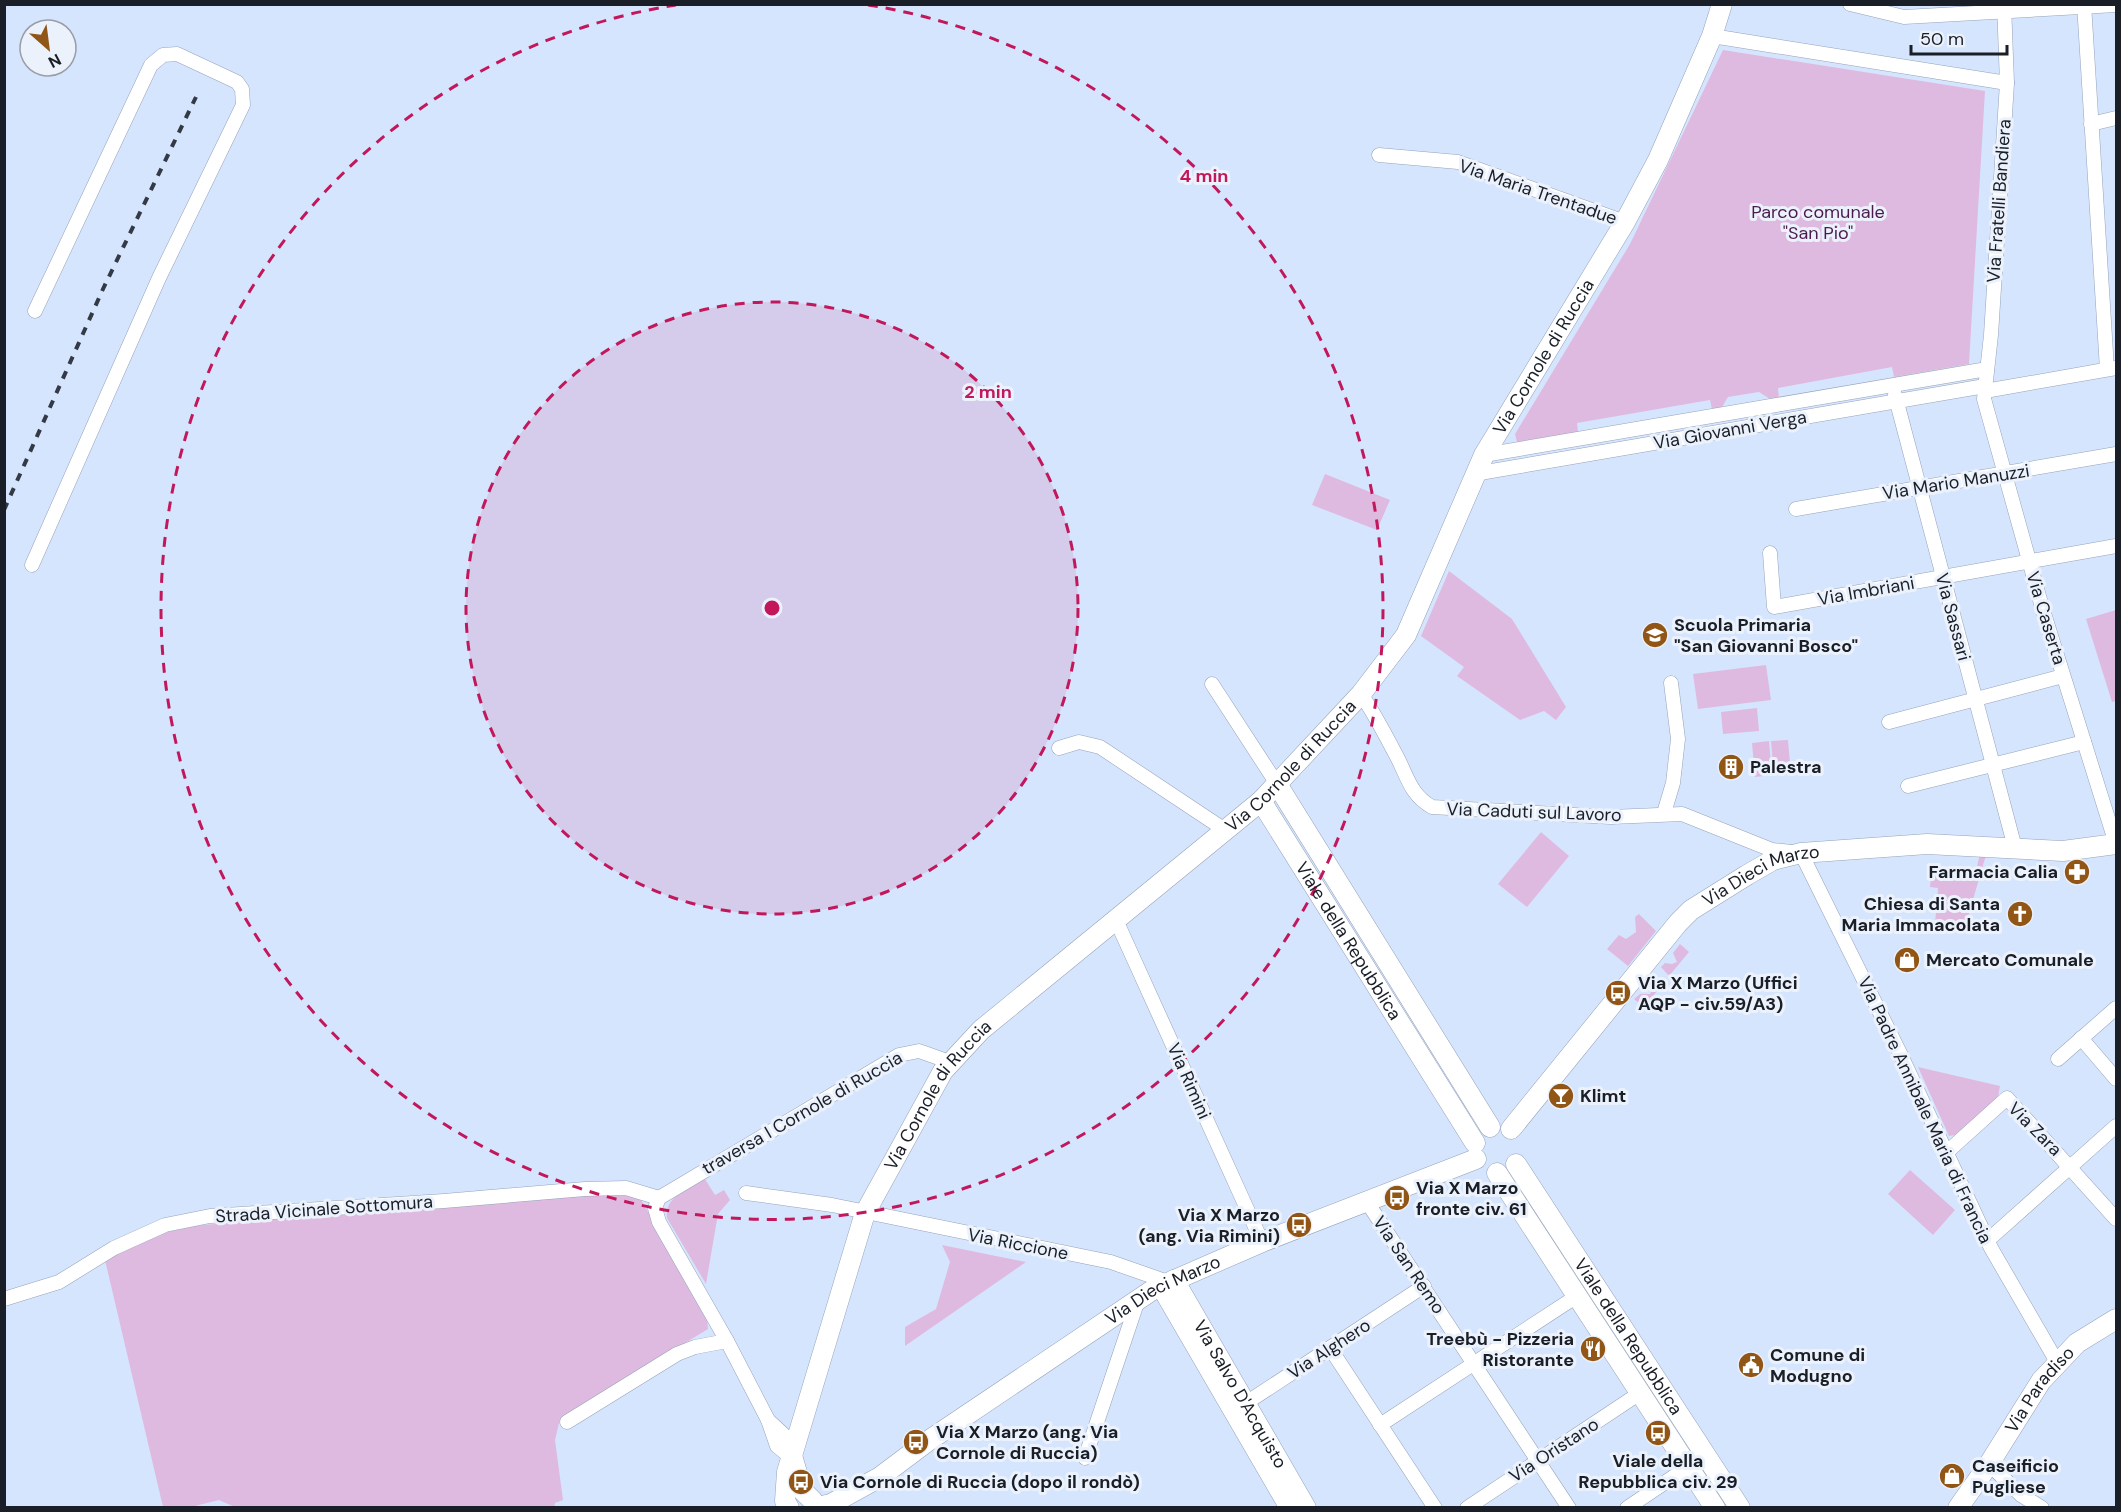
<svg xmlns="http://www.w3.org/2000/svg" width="2121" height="1512" font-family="'DM Sans',sans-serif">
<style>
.green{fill:#dfbae0}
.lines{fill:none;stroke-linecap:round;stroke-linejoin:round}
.street-casing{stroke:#95a3ba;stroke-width:15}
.secondary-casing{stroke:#95a3ba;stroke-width:21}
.street{stroke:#fff;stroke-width:14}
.secondary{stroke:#fff;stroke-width:20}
.rail{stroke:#343a45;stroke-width:4;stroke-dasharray:8 8;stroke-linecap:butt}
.ring{fill:none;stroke:#c2185b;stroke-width:3;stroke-dasharray:10 8}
.labels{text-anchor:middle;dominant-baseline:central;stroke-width:6;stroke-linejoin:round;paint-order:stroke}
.street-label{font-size:18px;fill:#191e27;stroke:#ecf2fc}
.park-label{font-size:18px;fill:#4b1b4e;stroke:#ecf2fc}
.poi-label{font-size:18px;font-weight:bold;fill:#191e27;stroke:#ecf2fc;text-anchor:start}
.centre{fill:#c2185b;stroke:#ecf2fc;stroke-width:3}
.ring-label{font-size:18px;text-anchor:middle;font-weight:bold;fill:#c2185b;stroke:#ecf2fc;stroke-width:6;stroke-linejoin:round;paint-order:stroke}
</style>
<rect width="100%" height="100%" fill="#d6e5fe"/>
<g class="green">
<polygon points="1723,50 1985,91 1969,364 1894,377 1892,367 1778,388 1779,398 1770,399 1759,392 1728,397 1722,407 1712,409 1710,400 1577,423 1578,432 1517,442 1515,434 1630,244"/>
<polygon points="1325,474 1390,500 1377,530 1312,505"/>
<polygon points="1449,571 1512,619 1566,707 1556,720 1544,711 1520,720 1457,676 1464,667 1421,636"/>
<polygon points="2116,610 2116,701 2112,702 2086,619"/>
<polygon points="1766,665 1771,700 1698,709 1693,674"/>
<polygon points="1757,708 1759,731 1723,734 1721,712"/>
<polygon points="1788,740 1791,774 1774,775 1771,741"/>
<polygon points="1769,741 1772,775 1755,777 1752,743"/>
<polygon points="1541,832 1569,856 1527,907 1498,884"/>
<polygon points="1980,854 1986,855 1963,934 1935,924 1938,888 1930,887 1932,868 1974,879"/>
<polygon points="1639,914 1656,931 1628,966 1607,949 1619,935 1626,939 1636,932 1635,917"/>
<polygon points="1680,944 1689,952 1669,976 1661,967 1665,963 1672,964 1677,962 1673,953"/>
<polygon points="1652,978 1663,984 1644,1007 1634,999 1640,994 1650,994 1652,990 1649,983"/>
<polygon points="1918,1067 2000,1086 1998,1097 1955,1135 1949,1136"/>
<polygon points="1910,1170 1955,1210 1933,1235 1888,1194"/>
<path d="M705 1179 715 1195 724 1190 730 1200 718 1214 706 1284 667 1218C664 1196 690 1188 705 1179Z"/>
<polygon points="621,1192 640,1198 706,1310 708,1329 560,1419 555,1440 563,1500 555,1503 554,1507 237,1508 219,1500 191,1507 163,1507 105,1260 154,1235 194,1226 444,1201"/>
<polygon points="942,1245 1026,1262 905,1346 905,1327 936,1309 950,1262"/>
</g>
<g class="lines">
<g class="street-casing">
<g id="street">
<polyline points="1850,4 1904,17 2116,5"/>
<polyline points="2004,4 2007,83 1991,335 1984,399 2042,607 2116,844"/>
<polyline points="2084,4 2107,369"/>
<polyline points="1712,36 2007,83"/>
<polyline points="2091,124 2116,118"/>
<polyline points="1379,155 1458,162 1625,222"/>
<polyline points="1985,391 2116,368"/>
<polyline points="1895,395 2015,848"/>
<polyline points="1484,455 1987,369"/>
<polyline points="1474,474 1985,386"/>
<polyline points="1796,509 2116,454"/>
<polyline points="1770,553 1774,607 2116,546"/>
<polyline points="32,565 159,278 243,105 242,89 237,82 177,54 163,55 151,65 35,311"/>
<polyline points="1212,684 1277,784"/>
<path d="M1361 694C1374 713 1385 734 1396 755 1407 775 1410 795 1432 807L1611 817 1682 814 1772 850 1801 853 1899 1051 1991 1248 2057 1362"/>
<polyline points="1889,722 2063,676"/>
<polyline points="1059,748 1079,742 1100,747 1225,830"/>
<polyline points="1908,786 2084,742"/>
<polyline points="1664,813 1673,783 1678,739 1671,683"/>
<polyline points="1116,920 1262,1242"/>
<polyline points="2081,1038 2116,1079"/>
<polyline points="2058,1059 2116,1008"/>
<polyline points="1946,1153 2007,1098 2116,1219"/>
<polyline points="746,1193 832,1205 1111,1262 1168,1282"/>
<polyline points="1367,1202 1569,1508"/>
<polyline points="1987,1241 2116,1126"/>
<polyline points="4,1299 59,1282 114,1248 165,1225 210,1216 444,1201 585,1189 626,1188 659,1198"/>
<polyline points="1330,1348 1435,1508"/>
<polyline points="1240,1407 1424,1286"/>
<polyline points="768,1420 797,1447"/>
<polyline points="567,1422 677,1354 695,1347 727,1341"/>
<polyline points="1380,1425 1577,1296"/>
<polyline points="1085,1458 1138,1300"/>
<polyline points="793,1459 777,1446 768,1420 727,1341 659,1222 655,1208 659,1198 899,1055 919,1051 950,1062"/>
<polyline points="1989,1464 2021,1495 2042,1508"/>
<polyline points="1467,1508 1640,1393"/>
<polyline points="1627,1508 1688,1467"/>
</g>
</g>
<g class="secondary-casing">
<g id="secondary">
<polyline points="1277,784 1490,1127"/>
<path id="s1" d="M1261 801 1475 1143"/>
<path id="s2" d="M1511 1129 1678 923 1691 910 1747 875 1773 860 1801 853 1927 844 2063 851 2116 844"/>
<path id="s3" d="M1516 1164 1740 1508"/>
<polyline points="1497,1173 1715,1508"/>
<path id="s4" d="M1174 1280 1306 1508"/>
<polyline points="1161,1286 1290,1508"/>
<polyline points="793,1459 802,1490 813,1501"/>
<path id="s5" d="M822 1506 831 1504 880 1477 928 1441 1154 1289 1262 1242 1476 1159"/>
<path id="s6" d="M789 1508 785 1501 787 1472 865 1213 943 1071 981 1030 1261 801 1361 694 1406 635 1484 455 1625 222 1658 160 1712 36 1722 4"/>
<path id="s7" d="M1958 1508 1989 1464 2041 1381 2077 1343 2116 1319"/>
</g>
</g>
<use href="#street" class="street"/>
<use href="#secondary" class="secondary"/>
<polyline class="rail" points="4,510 103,289 196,97"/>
</g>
<circle cx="772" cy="608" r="306" fill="#c2185b" fill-opacity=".12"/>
<g class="ring">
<circle cx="772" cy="608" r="306"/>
<path d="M868 5A611 611 0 1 1 676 5"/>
</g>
<defs>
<g id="school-disc" transform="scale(1.35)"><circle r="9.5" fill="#915616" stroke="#ecf2fc"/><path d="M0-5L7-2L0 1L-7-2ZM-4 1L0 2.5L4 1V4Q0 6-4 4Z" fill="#fff"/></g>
<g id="building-disc" transform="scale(1.35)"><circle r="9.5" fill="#915616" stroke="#ecf2fc"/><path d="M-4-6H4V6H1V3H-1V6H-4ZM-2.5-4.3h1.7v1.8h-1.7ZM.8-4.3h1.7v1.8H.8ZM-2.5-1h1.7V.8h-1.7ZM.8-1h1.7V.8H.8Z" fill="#fff"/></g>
<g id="pharmacy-disc" transform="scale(1.35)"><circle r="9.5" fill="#915616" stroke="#ecf2fc"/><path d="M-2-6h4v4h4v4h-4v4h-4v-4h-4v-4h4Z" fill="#fff"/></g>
<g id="church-disc" transform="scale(1.35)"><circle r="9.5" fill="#915616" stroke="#ecf2fc"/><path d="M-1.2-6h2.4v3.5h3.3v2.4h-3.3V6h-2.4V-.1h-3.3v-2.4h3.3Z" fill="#fff"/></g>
<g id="shop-disc" transform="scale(1.35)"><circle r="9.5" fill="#915616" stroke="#ecf2fc"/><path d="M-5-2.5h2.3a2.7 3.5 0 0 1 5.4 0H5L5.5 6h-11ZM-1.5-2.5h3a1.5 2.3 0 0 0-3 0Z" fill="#fff"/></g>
<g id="bus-disc" transform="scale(1.35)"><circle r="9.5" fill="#915616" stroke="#ecf2fc"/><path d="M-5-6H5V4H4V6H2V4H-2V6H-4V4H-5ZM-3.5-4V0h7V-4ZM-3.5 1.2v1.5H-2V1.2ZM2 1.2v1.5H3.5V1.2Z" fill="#fff"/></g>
<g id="bar-disc" transform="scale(1.35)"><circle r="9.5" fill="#915616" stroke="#ecf2fc"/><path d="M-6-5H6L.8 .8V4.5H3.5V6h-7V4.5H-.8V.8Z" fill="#fff"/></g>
<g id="restaurant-disc" transform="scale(1.35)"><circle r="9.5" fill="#915616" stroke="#ecf2fc"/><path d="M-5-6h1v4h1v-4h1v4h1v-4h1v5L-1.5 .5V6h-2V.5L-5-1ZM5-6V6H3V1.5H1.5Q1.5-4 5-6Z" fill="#fff"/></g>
<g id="civic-disc" transform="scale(1.35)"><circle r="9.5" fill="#915616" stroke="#ecf2fc"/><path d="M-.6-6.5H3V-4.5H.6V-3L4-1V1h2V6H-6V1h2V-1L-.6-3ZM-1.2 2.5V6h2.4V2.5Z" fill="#fff"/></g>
</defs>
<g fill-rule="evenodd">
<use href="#school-disc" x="1655" y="635"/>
<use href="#building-disc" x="1731" y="767"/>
<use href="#pharmacy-disc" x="2077" y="872"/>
<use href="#church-disc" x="2020" y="914"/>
<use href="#shop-disc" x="1907" y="960"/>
<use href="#bus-disc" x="1618" y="993"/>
<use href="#bar-disc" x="1561" y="1096"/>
<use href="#bus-disc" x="1397" y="1198"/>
<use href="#bus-disc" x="1299" y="1225"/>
<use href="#restaurant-disc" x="1593" y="1349"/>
<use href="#civic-disc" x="1751" y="1365"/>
<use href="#bus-disc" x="1658" y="1433"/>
<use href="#bus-disc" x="916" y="1442"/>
<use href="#shop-disc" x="1952" y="1476"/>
<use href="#bus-disc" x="801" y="1482"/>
</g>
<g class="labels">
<g class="street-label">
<text transform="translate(1538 192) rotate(19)">Via Maria Trentadue</text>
<text transform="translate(1999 201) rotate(-86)">Via Fratelli Bandiera</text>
<text stroke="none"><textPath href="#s6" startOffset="1419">Via Cornole di Ruccia</textPath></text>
<text transform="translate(1730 430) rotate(-10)">Via Giovanni Verga</text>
<text transform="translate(1956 482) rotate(-9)">Via Mario Manuzzi</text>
<text transform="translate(1866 591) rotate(-10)">Via Imbriani</text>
<text transform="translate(1953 617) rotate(75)">Via Sassari</text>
<text transform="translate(2046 618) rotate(73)">Via Caserta</text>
<text stroke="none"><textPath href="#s6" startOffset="933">Via Cornole di Ruccia</textPath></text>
<text transform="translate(1534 812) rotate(2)">Via Caduti sul Lavoro</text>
<text stroke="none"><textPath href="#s2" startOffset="363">Via Dieci Marzo</textPath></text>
<text stroke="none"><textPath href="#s1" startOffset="165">Viale della Repubblica</textPath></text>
<text transform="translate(1189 1081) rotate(66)">Via Rimini</text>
<text stroke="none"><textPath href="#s6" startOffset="447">Via Cornole di Ruccia</textPath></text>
<text transform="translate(1925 1110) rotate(65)">Via Padre Annibale Maria di Francia</text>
<text transform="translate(802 1113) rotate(-30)">traversa I Cornole di Ruccia</text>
<text transform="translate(2035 1129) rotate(45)">Via Zara</text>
<text transform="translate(324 1209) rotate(-4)">Strada Vicinale Sottomura</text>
<text transform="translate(1018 1244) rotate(11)">Via Riccione</text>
<text transform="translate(1409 1265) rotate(56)">Via San Remo</text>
<text stroke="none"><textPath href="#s5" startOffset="405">Via Dieci Marzo</textPath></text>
<text stroke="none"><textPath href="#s3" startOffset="206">Viale della Repubblica</textPath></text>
<text transform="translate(1329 1349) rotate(-33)">Via Alghero</text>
<text stroke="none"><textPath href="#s7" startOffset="144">Via Paradiso</textPath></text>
<text stroke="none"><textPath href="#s4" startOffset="132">Via Salvo D'Acquisto</textPath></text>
<text transform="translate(1554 1450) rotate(-33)">Via Oristano</text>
</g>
<g class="park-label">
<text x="1818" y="212">Parco comunale<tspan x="1818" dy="21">"San Pio"</tspan></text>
</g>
<g class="poi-label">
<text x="1674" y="625">Scuola Primaria<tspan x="1674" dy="21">"San Giovanni Bosco"</tspan></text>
<text x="1750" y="767">Palestra</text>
<text x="2058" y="872" text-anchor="end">Farmacia Calia</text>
<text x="2000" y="904" text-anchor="end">Chiesa di Santa<tspan x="2000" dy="21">Maria Immacolata</tspan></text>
<text x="1926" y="960">Mercato Comunale</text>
<text x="1638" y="983">Via X Marzo (Uffici<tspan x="1638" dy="21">AQP - civ.59/A3)</tspan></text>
<text x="1580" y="1096">Klimt</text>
<text x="1416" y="1188">Via X Marzo<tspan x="1416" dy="21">fronte civ. 61</tspan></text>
<text x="1280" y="1215" text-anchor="end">Via X Marzo<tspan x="1280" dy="21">(ang. Via Rimini)</tspan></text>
<text x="1574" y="1339" text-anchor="end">Treebù - Pizzeria<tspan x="1574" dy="21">Ristorante</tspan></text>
<text x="1770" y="1355">Comune di<tspan x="1770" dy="21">Modugno</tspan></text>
<text x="936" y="1432">Via X Marzo (ang. Via<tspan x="936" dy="21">Cornole di Ruccia)</tspan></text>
<text x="1658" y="1461" text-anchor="middle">Viale della<tspan x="1658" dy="21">Repubblica civ. 29</tspan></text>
<text x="1972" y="1466">Caseificio<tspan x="1972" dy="21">Pugliese</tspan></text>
<text x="820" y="1482">Via Cornole di Ruccia (dopo il rondò)</text>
</g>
</g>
<circle cx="772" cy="608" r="9" class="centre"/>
<g class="ring-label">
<text x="1204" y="182">4 min</text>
<text x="988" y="398">2 min</text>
</g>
<rect width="2121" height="1512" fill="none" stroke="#191e27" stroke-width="12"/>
<g transform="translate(48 48) rotate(152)"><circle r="28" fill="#ecf2fc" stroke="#989da7" stroke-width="1.5"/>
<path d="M0-4.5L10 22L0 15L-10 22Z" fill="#915616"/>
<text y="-9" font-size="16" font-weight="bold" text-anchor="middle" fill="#191e27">N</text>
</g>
<path d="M1911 45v9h96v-9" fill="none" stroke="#191e27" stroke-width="3"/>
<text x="1920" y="45" font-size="18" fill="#191e27" stroke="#ecf2fc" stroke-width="4.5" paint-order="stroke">50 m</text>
</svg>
